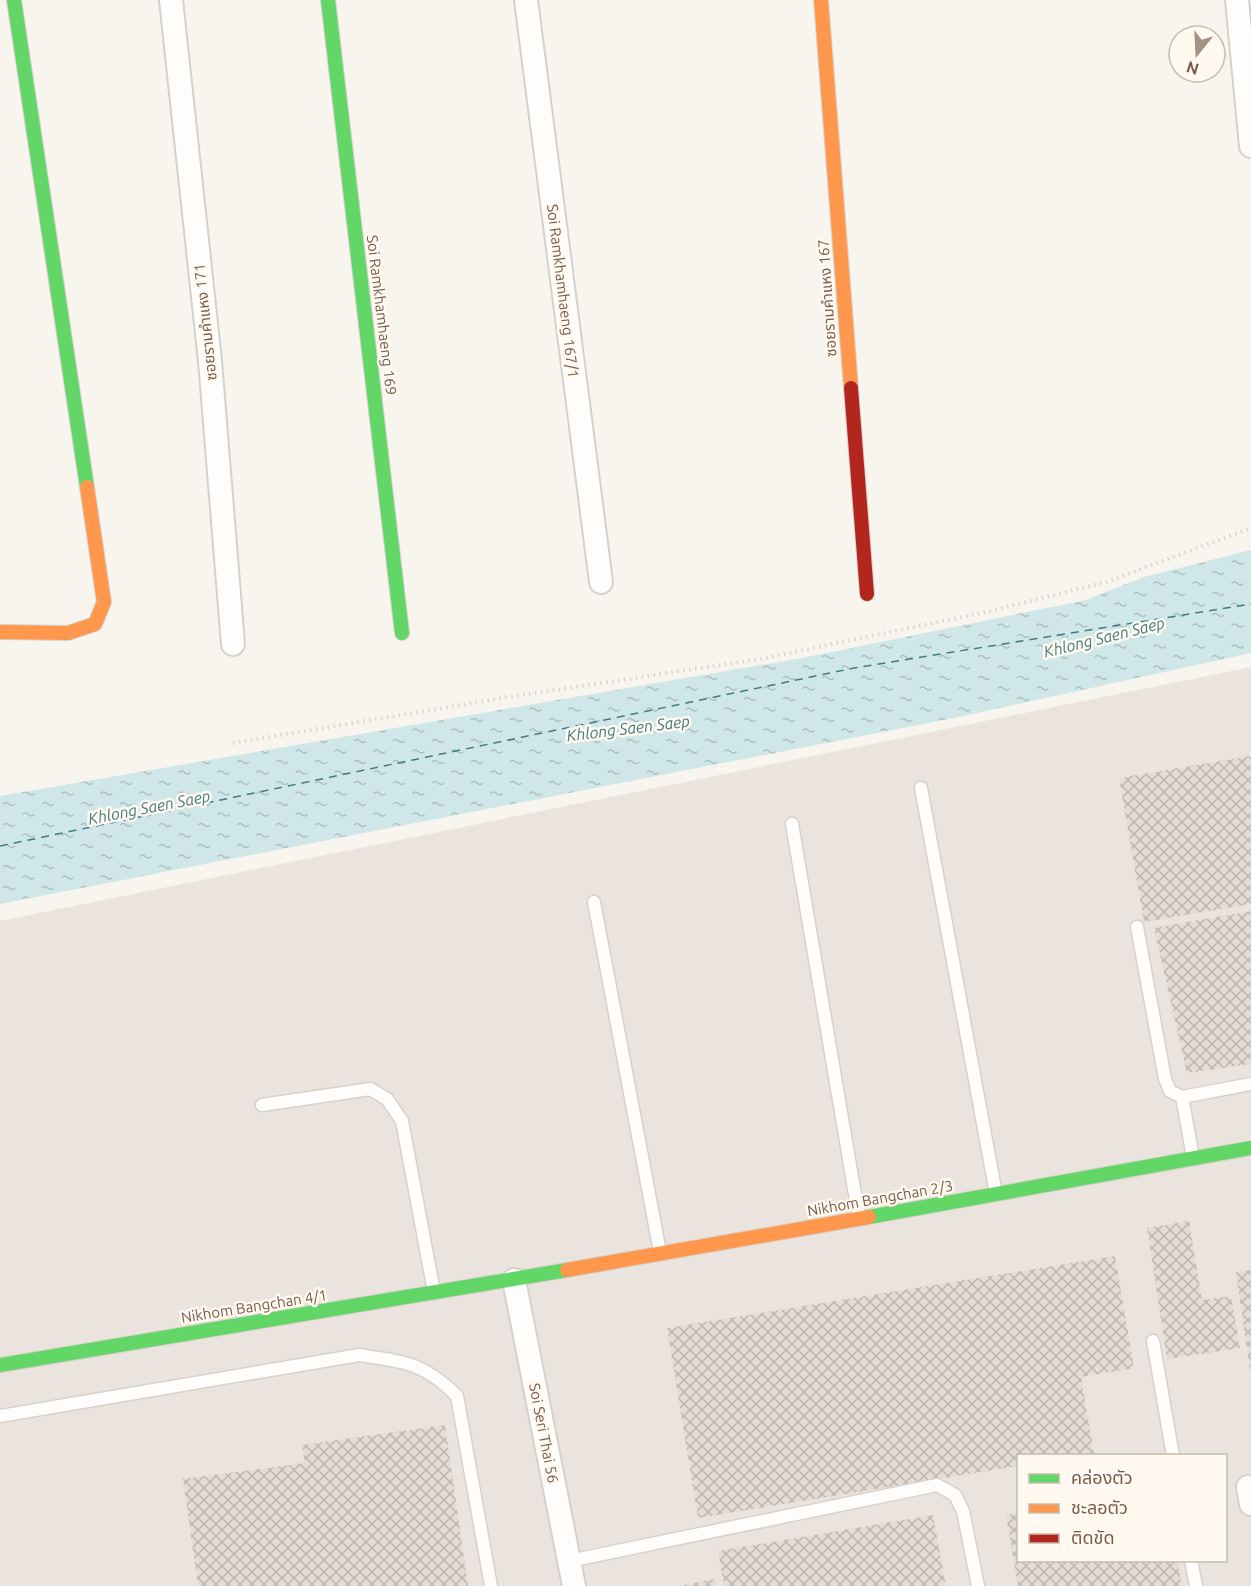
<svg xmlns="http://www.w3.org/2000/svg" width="1251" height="1586" font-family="Ubuntu,'Noto Sans Thai',sans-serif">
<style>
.industrial{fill:#ebe4de;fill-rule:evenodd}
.water{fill:url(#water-ripples)}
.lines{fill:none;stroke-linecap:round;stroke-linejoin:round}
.ferry{stroke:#427b84;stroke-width:1.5;stroke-dasharray:8 6;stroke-linecap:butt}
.building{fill:url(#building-cross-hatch)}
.lane-casing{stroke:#d7d1cc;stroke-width:15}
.street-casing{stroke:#d7d1cc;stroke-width:26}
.fast-casing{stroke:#d8d0ca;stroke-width:16}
.slow-casing{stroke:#d8d0ca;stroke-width:16}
.jam-casing{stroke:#d8d0ca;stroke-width:16}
.path{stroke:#dad3ce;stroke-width:4;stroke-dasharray:1.5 4.5;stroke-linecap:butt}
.lane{stroke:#fefdfc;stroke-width:12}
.street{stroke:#fefdfc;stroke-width:22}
.fast{stroke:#63d668;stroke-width:14}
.slow{stroke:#ff974d;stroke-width:14}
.jam{stroke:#b3261e;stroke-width:14}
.labels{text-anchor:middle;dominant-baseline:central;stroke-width:5;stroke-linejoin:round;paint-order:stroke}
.street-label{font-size:15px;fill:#785b4c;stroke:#fff9f0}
.water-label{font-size:16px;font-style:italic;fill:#427b84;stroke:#fff9f0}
</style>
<defs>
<pattern id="water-ripples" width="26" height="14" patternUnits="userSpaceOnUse" patternTransform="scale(1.5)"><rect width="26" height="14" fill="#cfe7e9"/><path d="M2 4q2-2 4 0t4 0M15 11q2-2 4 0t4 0" fill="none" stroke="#adbebf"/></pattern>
<pattern id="building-cross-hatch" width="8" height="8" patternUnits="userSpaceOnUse" patternTransform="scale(1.5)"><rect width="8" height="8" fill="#e5dcd5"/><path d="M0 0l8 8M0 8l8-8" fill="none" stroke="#beb5af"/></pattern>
</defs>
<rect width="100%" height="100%" fill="#f8f4ee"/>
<path class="industrial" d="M1251 667V1586H0V921ZM1018 1456H1226V1560H1018Z"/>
<polygon class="water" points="1251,550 1251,653 959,717 0,904 0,796 802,658 1086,600 1144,577"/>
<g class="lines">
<polyline class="ferry" points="0,846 854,668 1251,604"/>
</g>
<g class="building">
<polygon points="1251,756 1251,904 1144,922 1119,778"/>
<polygon points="1251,911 1251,1064 1187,1073 1154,928"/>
<polygon points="1189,1221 1202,1300 1231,1296 1240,1348 1167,1359 1147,1228"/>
<polygon points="1115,1256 1134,1368 1081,1377 1094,1454 1018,1456 1018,1466 698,1518 667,1328"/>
<polygon points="1251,1270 1251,1370 1250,1370 1236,1272"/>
<polygon points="445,1425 468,1586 198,1586 183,1479 305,1463 302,1445"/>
<polygon points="1018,1513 1018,1560 1177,1560 1182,1586 1018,1586 1006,1515"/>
<polygon points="933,1515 946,1586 724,1586 718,1551"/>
<polygon points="714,1579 716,1586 684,1586 684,1585"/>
</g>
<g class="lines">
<g class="lane-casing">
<g id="lane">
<polyline points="921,788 996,1194"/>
<polyline points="792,824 859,1218"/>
<polyline points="594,902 660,1252"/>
<polyline points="1137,927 1165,1079 1170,1091 1182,1097 1251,1084"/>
<polyline points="1182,1097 1193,1157"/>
<polyline points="262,1105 370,1089 387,1099 402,1121 434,1292"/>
<polyline points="1153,1341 1173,1456"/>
<path d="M0 1416 359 1355C405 1362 423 1362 457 1396L491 1586"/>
<polyline points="1191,1560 1196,1586"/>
<polyline points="569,1561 937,1485 955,1495 963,1511 978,1586"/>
</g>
</g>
<g class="street-casing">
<g id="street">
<polyline points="171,0 210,361 233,644"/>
<polyline points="526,0 601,582"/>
<polyline points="1237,0 1251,146"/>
<polyline points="514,1280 574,1586"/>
<polyline points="1248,1487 1251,1504"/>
</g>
</g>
<g class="fast-casing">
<g id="fast">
<polyline points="14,0 87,487"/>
<polyline points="328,0 402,633"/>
<polyline points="869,1217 1251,1148"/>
<polyline points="0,1365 567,1270"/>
</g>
</g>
<g class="slow-casing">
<g id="slow">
<polyline points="821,0 851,388"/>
<polyline points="0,632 68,633 95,624 104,602 87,487"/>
<polyline points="567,1270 869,1217"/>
</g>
</g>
<g class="jam-casing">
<polyline id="jam" points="851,388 867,594"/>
</g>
<polyline class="path" points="233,743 515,696 760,659 982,613 1106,582 1251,528"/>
<use href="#lane" class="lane"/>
<use href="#street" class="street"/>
<use href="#fast" class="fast"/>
<use href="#slow" class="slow"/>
<use href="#jam" class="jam"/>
</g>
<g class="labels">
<g class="street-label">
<text transform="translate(563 291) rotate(83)">Soi Ramkhamhaeng 167/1</text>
<text transform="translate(827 298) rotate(-94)">ซอยรามคำแหง 167</text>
<text transform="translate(382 315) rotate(83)">Soi Ramkhamhaeng 169</text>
<text transform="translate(205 322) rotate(-96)">ซอยรามคำแหง 171</text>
<text transform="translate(880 1198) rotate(-10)">Nikhom Bangchan 2/3</text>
<text transform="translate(254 1306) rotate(-9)">Nikhom Bangchan 4/1</text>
<text transform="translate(544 1433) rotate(79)">Soi Seri Thai 56</text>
</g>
<g class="water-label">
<text transform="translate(1104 637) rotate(-14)">Khlong Saen Saep</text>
<text transform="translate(628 728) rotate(-7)">Khlong Saen Saep</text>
<text transform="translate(149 807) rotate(-11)">Khlong Saen Saep</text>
</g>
</g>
<rect x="1017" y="1454" width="210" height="108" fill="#fff9f0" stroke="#c9baae" stroke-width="1.5"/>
<rect x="1029" y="1474" width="30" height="9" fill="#63d668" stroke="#c9baae" stroke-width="1.5"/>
<text x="1071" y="1484" font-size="18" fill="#785b4c">คล่องตัว</text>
<rect x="1029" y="1504" width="30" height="9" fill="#ff974d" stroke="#c9baae" stroke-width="1.5"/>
<text x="1071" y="1514" font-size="18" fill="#785b4c">ชะลอตัว</text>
<rect x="1029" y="1534" width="30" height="9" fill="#b3261e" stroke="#c9baae" stroke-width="1.5"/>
<text x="1071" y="1544" font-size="18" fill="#785b4c">ติดขัด</text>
<g transform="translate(1197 54) rotate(198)"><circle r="28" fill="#fff9f0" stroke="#c9baae" stroke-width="1.5"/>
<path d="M0-4.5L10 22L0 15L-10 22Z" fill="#a59185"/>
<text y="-9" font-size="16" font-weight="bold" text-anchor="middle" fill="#785b4c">N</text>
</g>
</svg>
